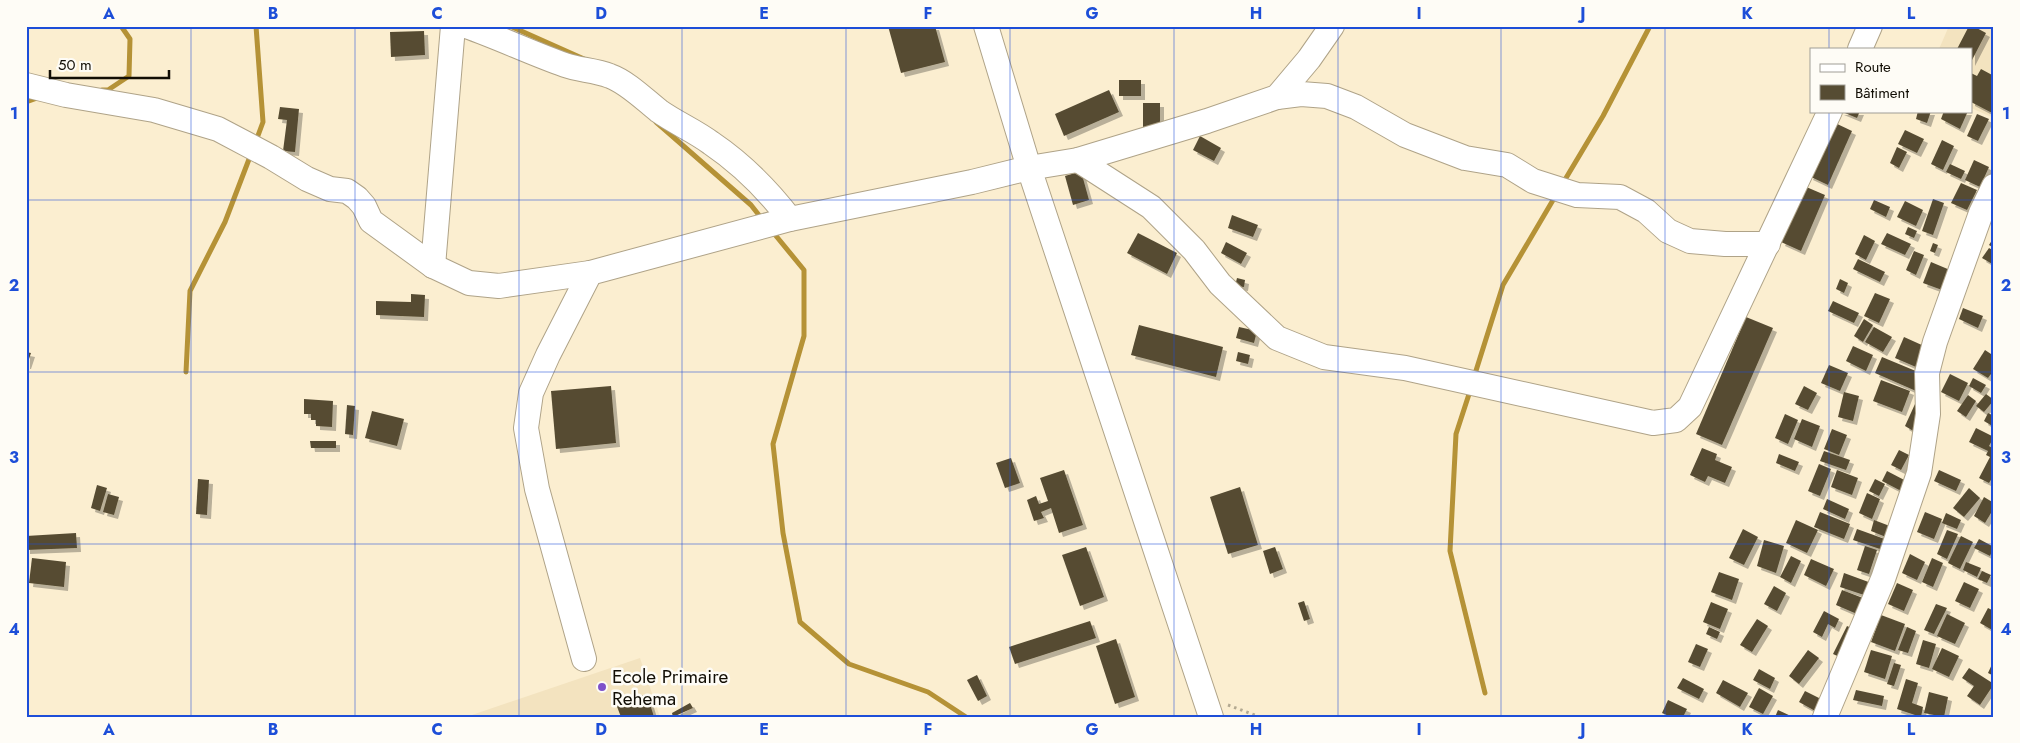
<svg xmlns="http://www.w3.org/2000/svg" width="2020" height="743" font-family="Jost,sans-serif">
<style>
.built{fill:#f3e3bf}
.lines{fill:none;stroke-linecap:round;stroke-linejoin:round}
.stream{stroke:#b59236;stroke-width:5}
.building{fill:#564c33;filter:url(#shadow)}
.minor-casing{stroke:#afa388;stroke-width:26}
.path{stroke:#b3a991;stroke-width:3;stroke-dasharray:2.5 4;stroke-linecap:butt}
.minor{stroke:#fff;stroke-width:24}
.grid{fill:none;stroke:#1d4ed8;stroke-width:1;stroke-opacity:0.55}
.poi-dot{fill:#7e51ca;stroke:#fefcf6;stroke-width:2}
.labels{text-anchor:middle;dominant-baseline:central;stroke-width:5;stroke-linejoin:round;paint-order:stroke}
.poi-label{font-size:19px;fill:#120e05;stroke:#fefcf6;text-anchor:start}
.neatline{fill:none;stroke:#1d4ed8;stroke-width:2}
.grid-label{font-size:16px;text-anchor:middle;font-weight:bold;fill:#1d4ed8}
</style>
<defs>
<filter id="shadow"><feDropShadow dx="4" dy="4" stdDeviation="0" flood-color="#0004"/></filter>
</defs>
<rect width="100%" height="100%" fill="#fbeed0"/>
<g class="built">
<polygon points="1949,26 1994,26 1994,118 1971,108 1971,49 1939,49"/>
<polygon points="640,658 660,717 466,717"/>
</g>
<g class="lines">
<g class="stream">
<polyline points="256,26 263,122 256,141"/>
<polyline points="510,26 584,59"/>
<polyline points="102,90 108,90 129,76 130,39 121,26"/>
<polyline points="26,102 40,97"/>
<polyline points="656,122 751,205 762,219"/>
<polyline points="1563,183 1603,116 1650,26"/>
<polyline points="772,231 804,270 804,336 773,444 783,533 800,622 849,664 928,692 966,717"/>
<polyline points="186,372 190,291 225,222 251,154"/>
<polyline points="1474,377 1503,285 1556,195"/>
<polyline points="1471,388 1456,434 1450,551 1485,693"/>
</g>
</g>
<g class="building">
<polygon points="888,26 935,26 945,62 901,73"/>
<polygon points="1969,26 1973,26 1986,33 1971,62 1971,49 1957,49"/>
<polygon points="424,31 425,55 391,57 390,32"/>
<polygon points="1981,69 1994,76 1994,114 1971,102 1971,73 1977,76"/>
<rect x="1119" y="80" width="22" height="16"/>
<polygon points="1109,90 1119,112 1064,136 1055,114"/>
<rect x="1143" y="103" width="17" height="29"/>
<polygon points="280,107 299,109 295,152 283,151 287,120 278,119"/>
<polygon points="1840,111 1860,111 1857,118"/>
<polygon points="1918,111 1931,111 1927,123 1916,119"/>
<polygon points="1944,111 1968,111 1960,129 1941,119"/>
<polygon points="1977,114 1989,119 1978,141 1967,136"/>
<polygon points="1833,122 1852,131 1828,185 1809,176"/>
<polygon points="1905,130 1924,139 1917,153 1898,144"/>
<polygon points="1200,136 1221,148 1214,161 1193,150"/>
<polygon points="1942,140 1954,146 1943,170 1931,164"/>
<polygon points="1897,147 1907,152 1899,168 1890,163"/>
<polygon points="1974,160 1989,167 1980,187 1965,180"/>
<polygon points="1950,164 1965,171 1961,179 1946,172"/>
<polygon points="1081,171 1089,200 1073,205 1065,176"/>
<polygon points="1961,183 1977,190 1967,210 1951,203"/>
<polygon points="1804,186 1825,195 1801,251 1781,242"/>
<polygon points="1933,199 1944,203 1933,235 1922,231"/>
<polygon points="1874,200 1890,207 1886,217 1870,209"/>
<polygon points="1905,201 1923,210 1916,226 1897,217"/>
<polygon points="1232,215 1258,225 1253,237 1228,228"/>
<polygon points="1908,227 1917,231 1914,238 1905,234"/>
<polygon points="1138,233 1177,253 1167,274 1127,253"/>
<polygon points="1887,233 1911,244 1905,255 1881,244"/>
<polygon points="1864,235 1875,241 1866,260 1855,254"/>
<polygon points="1994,237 1994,248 1989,245"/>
<polygon points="1226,242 1247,253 1241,264 1221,253"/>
<polygon points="1933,243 1938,245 1935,253 1930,251"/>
<polygon points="1989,248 1994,251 1994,265 1982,258"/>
<polygon points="1914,251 1924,255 1916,275 1906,270"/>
<polygon points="1858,259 1885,272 1880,282 1853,269"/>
<polygon points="1931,262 1950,270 1942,290 1923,283"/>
<polygon points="1237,278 1245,280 1244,287 1235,286"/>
<polygon points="1840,279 1848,283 1844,293 1836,289"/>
<polygon points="1875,293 1890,299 1879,323 1864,316"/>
<polygon points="411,294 425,295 424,317 376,315 376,301 411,302"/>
<polygon points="1833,301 1859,313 1854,323 1828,311"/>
<polygon points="1963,308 1983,316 1978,328 1959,319"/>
<polygon points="1746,317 1773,328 1722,445 1696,434"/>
<polygon points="1864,319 1873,325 1863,342 1854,336"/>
<polygon points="1139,325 1223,347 1216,377 1131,355"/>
<polygon points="1239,327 1257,331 1254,343 1236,338"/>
<polygon points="1874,327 1892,337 1883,352 1865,342"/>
<polygon points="1904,337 1924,346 1916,367 1895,358"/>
<polygon points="1853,346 1873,355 1866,371 1846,361"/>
<polygon points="1985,350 1994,356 1994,370 1988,378 1973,369"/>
<polygon points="26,352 31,353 27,365 26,365"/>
<polygon points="1238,352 1250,355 1248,364 1236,361"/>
<polygon points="1882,357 1923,374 1916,391 1875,373"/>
<polygon points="1829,365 1848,373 1840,391 1821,383"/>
<polygon points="1950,374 1968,383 1959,401 1941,392"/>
<polygon points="1973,378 1986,385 1981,393 1969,386"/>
<polygon points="1881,380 1910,391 1902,412 1873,401"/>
<polygon points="611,386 616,443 556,449 551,391"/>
<polygon points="1804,386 1817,393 1808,410 1795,404"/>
<polygon points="1844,392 1859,396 1853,421 1838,417"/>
<polygon points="1986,394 1994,400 1984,412 1976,406"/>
<polygon points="1968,395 1976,401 1966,417 1957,411"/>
<polygon points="304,399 333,401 332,427 316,426 316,420 311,420 311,414 304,414"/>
<polygon points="1915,404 1926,409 1915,432 1905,426"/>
<polygon points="347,405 355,406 353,435 345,434"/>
<polygon points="372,411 404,419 397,446 365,438"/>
<polygon points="1988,413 1994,416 1994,427 1984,421"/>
<polygon points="1785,414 1798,420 1788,444 1775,438"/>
<polygon points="1802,419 1820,426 1812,447 1794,439"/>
<polygon points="1976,428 1994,437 1989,446 1994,449 1994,475 1989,483 1979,478 1990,457 1986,455 1988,451 1969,442"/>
<polygon points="1832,429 1847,435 1839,455 1824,449"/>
<polygon points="310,441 336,441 336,448 311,448"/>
<polygon points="1702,448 1717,454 1715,460 1732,467 1725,483 1708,476 1705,482 1690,475"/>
<polygon points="1899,450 1909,455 1901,470 1891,465"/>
<polygon points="1824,451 1850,460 1846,470 1820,461"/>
<polygon points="1779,454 1799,462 1795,471 1776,463"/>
<polygon points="1011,458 1020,483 1005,488 996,463"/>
<polygon points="1819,464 1831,469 1820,496 1808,491"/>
<polygon points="1064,470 1083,525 1059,533 1051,508 1041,512 1044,518 1034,521 1027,500 1036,496 1039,504 1048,501 1040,478"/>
<polygon points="1837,470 1858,478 1852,495 1831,487"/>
<polygon points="1939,470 1961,480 1956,491 1934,481"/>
<polygon points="1887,471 1910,483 1905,493 1882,481"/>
<polygon points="198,479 209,480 207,515 196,514"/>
<polygon points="1875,479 1885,484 1879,496 1869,491"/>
<polygon points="97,485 107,488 100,511 91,508"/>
<polygon points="1240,487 1258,545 1228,554 1210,497"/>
<polygon points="1969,488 1980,498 1964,517 1953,508"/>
<polygon points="1867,493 1880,499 1872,519 1859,513"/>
<polygon points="108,494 119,497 114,515 103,512"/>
<polygon points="1984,497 1994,503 1994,508 1985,523 1974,516"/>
<polygon points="1827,499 1849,509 1845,519 1823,509"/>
<polygon points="1820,512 1850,524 1844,539 1814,527"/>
<polygon points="1925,512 1942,519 1934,539 1917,532"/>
<polygon points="1946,513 1961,520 1957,529 1942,523"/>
<polygon points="1796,520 1818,530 1807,553 1786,543"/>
<polygon points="1874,520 1895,528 1891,539 1871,531"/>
<polygon points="1743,529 1758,537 1744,565 1729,558"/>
<polygon points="1857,529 1893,542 1889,552 1853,540"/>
<polygon points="1947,530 1958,534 1947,559 1937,554"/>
<polygon points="76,533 77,548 26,550 26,536"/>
<polygon points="1961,536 1973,542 1960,569 1948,563"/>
<polygon points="1979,539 1994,547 1990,556 1974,548"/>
<polygon points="1764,540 1784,546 1776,573 1757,566"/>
<polygon points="1865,546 1877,550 1869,574 1857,570"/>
<polygon points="1086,547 1104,597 1080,606 1062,555"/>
<polygon points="1275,547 1283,569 1270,574 1263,551"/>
<polygon points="1910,554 1925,562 1917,580 1902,573"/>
<polygon points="1791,556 1801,561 1791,583 1780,577"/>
<polygon points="32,558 66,562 64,587 29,583"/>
<polygon points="1932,558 1943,563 1933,587 1922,582"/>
<polygon points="1811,559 1834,569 1826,586 1804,575"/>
<polygon points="1966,562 1981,568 1977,577 1963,570"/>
<polygon points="1982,571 1991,575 1987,583 1978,579"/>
<polygon points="1719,572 1739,579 1732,600 1711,592"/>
<polygon points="1844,573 1874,584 1870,597 1840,587"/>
<polygon points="1964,582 1979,589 1970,608 1955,601"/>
<polygon points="1897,583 1913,590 1904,611 1888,604"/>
<polygon points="1774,586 1786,593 1777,611 1764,604"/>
<polygon points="1842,590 1863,598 1857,614 1836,605"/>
<polygon points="1304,601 1310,619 1304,621 1298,603"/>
<polygon points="1711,602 1728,609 1720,629 1703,622"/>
<polygon points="1936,604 1947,608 1934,634 1924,630"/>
<polygon points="1988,608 1994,611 1994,631 1980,623"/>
<polygon points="1824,611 1839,619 1835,628 1828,624 1822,637 1813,632"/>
<polygon points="1947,614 1965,623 1955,644 1937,636"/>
<polygon points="1881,615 1905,624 1895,651 1871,642"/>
<polygon points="1757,619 1768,626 1752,652 1740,645"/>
<polygon points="1090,621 1096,638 1015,664 1009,647"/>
<polygon points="1847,626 1858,631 1844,659 1833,654"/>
<polygon points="1709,627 1720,632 1717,639 1706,634"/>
<polygon points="1907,627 1916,631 1908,653 1898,650"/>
<polygon points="1116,639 1135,697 1115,704 1096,646"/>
<polygon points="1923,640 1936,644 1929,668 1916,664"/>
<polygon points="1696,644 1708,649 1700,667 1688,662"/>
<polygon points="1942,648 1959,656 1949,677 1932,669"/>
<polygon points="1808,650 1819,658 1799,684 1789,676"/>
<polygon points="1871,650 1892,656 1885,679 1864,672"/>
<polygon points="1994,660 1994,676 1988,673"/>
<polygon points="1894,663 1901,665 1894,686 1887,684"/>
<polygon points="1969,668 1994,684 1980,705 1967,696 1974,686 1962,678"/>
<polygon points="1759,669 1775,678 1770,689 1753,680"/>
<polygon points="977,675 987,696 978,701 967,680"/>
<polygon points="1683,678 1704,689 1699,699 1677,688"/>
<polygon points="1906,679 1918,683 1912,703 1923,707 1921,717 1897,709"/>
<polygon points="1723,680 1748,693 1740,707 1716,693"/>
<polygon points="1759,688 1773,696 1763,714 1749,707"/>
<polygon points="1856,690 1884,696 1882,706 1853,700"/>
<polygon points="1805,691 1823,700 1817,712 1799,702"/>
<polygon points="1929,692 1948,697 1944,717 1924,713"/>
<polygon points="647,694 654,717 621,717 616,704"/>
<polygon points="1668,700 1687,709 1683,717 1671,717 1662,713"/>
<polygon points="690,703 693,708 673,717 672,713"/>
<polygon points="1778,710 1793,717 1775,717"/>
</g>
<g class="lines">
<g class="minor-casing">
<g id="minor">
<path d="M466 26C500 38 531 53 565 65 579 70 595 70 610 76 627 82 645 100 659 111 676 123 695 131 711 143 742 164 767 189 790 219"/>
<polyline points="986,26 1029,168 1211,717"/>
<polyline points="1860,49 1870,26"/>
<polyline points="26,85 66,95 154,110 218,129 271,157 307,179 330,189 347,191 357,198 364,206 371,221 433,266 469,283 499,286 590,273"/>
<polyline points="1277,97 1301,94 1327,96 1356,107 1405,135 1465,158 1507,165 1533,181 1577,195 1620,197 1646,211 1668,231 1690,241 1725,244 1768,244"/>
<polyline points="1078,160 1151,207 1194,250 1220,284 1277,338 1324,357 1405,368 1653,423 1676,420 1690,407 1830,111"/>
<polyline points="433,266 453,26"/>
<polyline points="584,659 537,489 526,428 531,393 548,355 590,273 790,219 972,182 1029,168 1078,160 1207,121 1277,97 1309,59 1332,26"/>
<polyline points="1825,717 1883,579 1919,473 1928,414 1927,373 1935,342 1981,213 1994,186"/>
</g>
</g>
<polyline class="path" points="1228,705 1260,717"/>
<use href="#minor" class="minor"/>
</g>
<path class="grid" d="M191 26V717M355 26V717M519 26V717M682 26V717M846 26V717M1010 26V717M1174 26V717M1338 26V717M1501 26V717M1665 26V717M1829 26V49M1829 111V717M26 200H1994M26 372H1994M26 544H1994"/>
<circle class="poi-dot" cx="602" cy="687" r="5"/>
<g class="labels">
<g class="poi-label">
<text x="612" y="676">Ecole Primaire<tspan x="612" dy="22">Rehema</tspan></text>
</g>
</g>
<rect width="2020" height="743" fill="none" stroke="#fefcf6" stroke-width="55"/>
<rect x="1810" y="48" width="162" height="65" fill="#fefcf6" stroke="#a09d96"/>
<rect x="1820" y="64" width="25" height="8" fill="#ffffff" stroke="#a09d96"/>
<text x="1855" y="72" font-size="15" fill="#120e05">Route</text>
<rect x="1820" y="85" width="25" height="15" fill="#564c33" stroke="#a09d96"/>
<text x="1855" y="98" font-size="15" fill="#120e05">Bâtiment</text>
<path d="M50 70v8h119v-8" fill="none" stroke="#120e05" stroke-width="2.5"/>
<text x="58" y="70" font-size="15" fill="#120e05" stroke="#fefcf6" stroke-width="4" paint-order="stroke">50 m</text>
<rect x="28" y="28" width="1964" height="688" class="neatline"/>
<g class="grid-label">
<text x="109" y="19">A</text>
<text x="273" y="19">B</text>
<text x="437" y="19">C</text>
<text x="601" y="19">D</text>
<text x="764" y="19">E</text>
<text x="928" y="19">F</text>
<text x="1092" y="19">G</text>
<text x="1256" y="19">H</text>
<text x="1419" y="19">I</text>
<text x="1583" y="19">J</text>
<text x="1747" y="19">K</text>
<text x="1911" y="19">L</text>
<text x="14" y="119">1</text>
<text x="2006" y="119">1</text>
<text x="14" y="291">2</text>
<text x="2006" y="291">2</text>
<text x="14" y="463">3</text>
<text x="2006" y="463">3</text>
<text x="14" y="635">4</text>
<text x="2006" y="635">4</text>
<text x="109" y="735">A</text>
<text x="273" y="735">B</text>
<text x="437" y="735">C</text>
<text x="601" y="735">D</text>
<text x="764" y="735">E</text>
<text x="928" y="735">F</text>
<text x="1092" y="735">G</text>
<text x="1256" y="735">H</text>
<text x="1419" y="735">I</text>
<text x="1583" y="735">J</text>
<text x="1747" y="735">K</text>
<text x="1911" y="735">L</text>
</g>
</svg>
